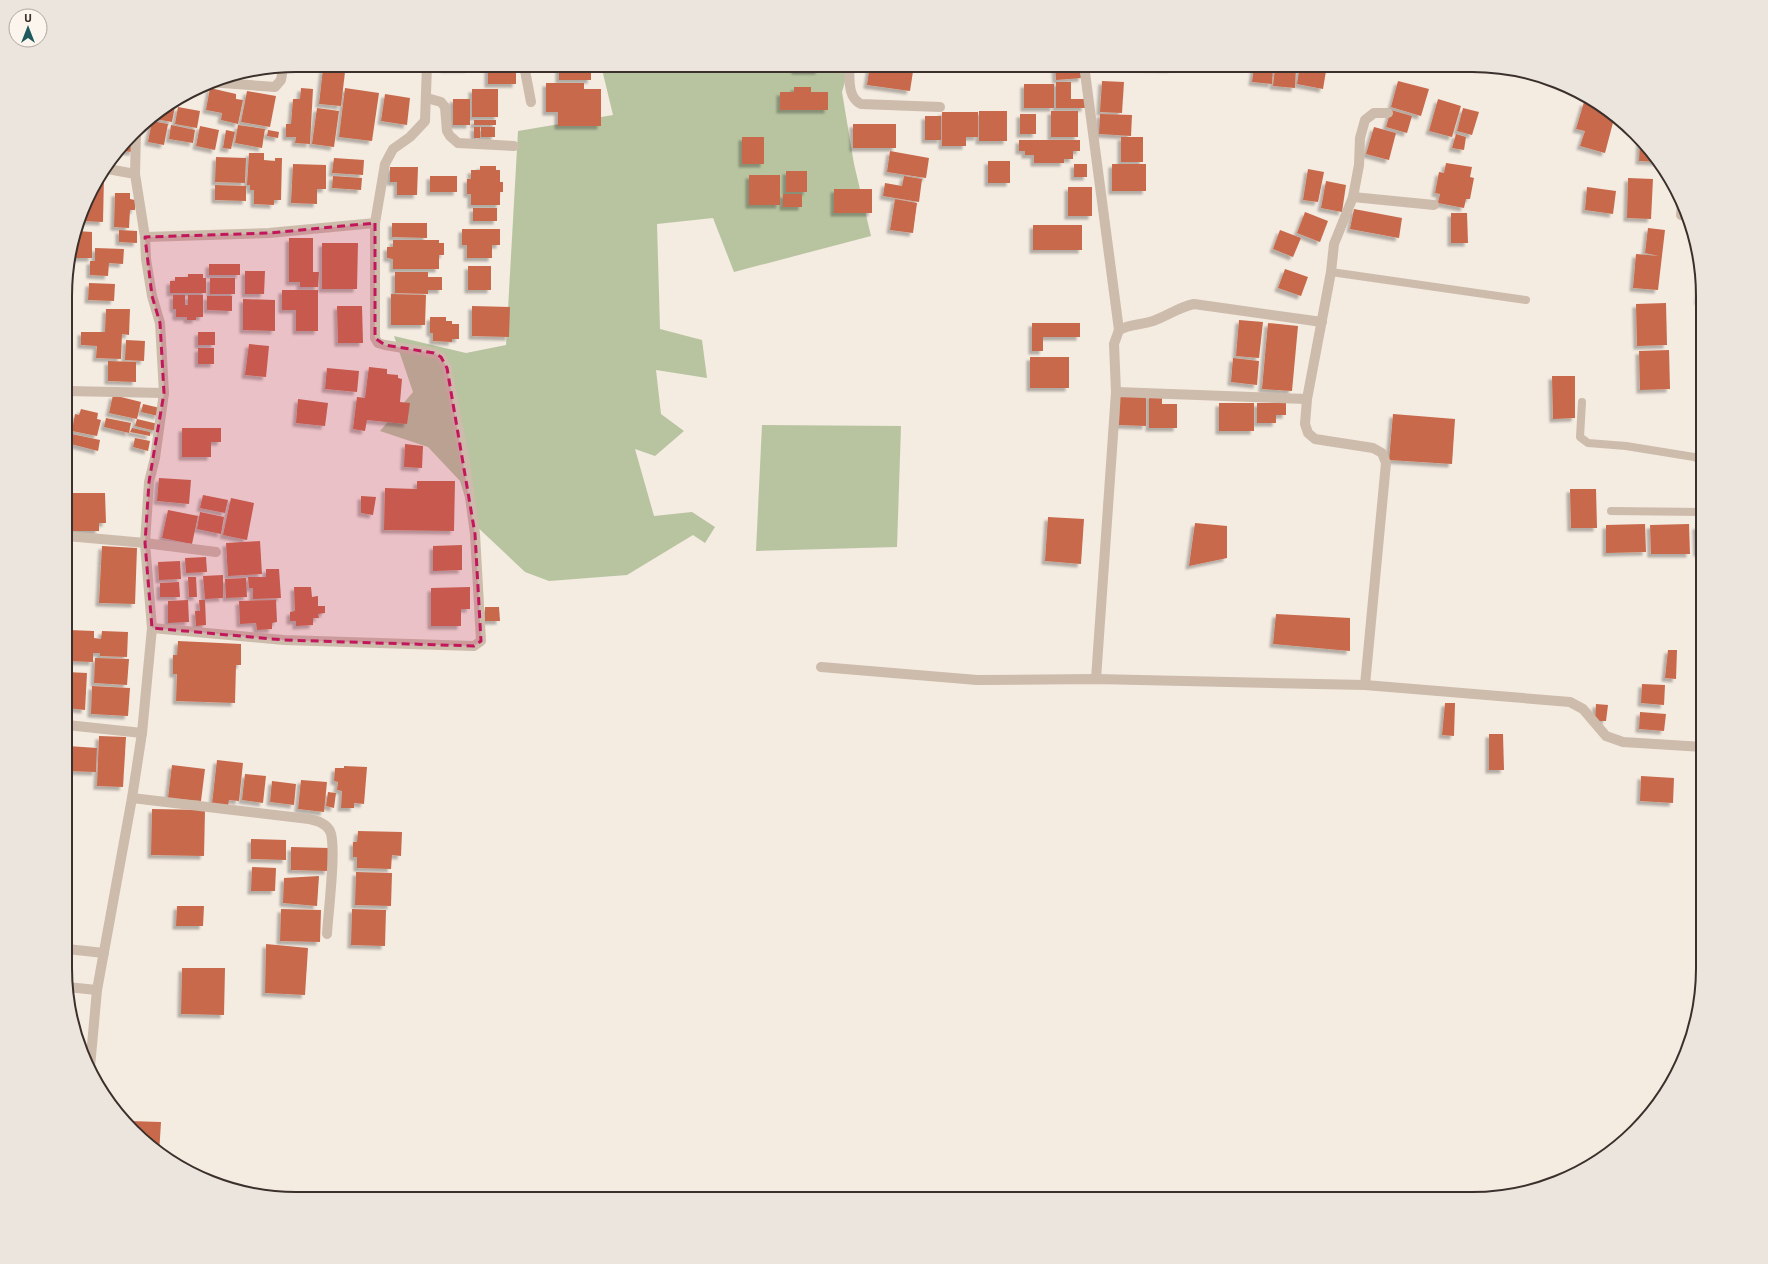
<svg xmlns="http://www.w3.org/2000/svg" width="1768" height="1264" font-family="'Exo 2',sans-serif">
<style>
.green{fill:#b8c4a0}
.building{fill:#c8694b;filter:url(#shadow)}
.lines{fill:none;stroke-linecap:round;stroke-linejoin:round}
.service{stroke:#cdbbac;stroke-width:8}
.minor{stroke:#cdbbac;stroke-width:10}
.marked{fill:#c2185b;fill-opacity:0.2;stroke:#c2185b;stroke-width:3;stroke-dasharray:8 5;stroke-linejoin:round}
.rim{fill:none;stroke:#3b302b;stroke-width:2}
</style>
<defs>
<filter id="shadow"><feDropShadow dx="-3.5" dy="3.5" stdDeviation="1" flood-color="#0004"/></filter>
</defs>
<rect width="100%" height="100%" fill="#f4ebe1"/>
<g class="green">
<polygon points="601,65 850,65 842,92 854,164 871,236 734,272 713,218 657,224 660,329 702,340 707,378 656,370 661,414 684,431 655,456 635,449 654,516 692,512 715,527 705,543 693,535 627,575 549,581 525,572 473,523 460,481 428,447 380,431 413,392 394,336 466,353 506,345 518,131 613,115"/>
<polygon points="762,425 901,426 897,547 756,551"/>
</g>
<g class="building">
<rect x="444" y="65" width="24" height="4"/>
<rect x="488" y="65" width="28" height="19"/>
<rect x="559" y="65" width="32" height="15"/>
<rect x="795" y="65" width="24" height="6"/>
<polygon points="870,65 914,65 910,91 867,85"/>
<polygon points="1055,65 1082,65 1082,78 1056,80"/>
<polygon points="1130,65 1171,65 1171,69 1130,67"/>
<polygon points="1300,65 1327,65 1323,89 1297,84"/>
<polygon points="1254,67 1273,69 1272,84 1252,82"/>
<polygon points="1275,68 1296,69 1295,88 1273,86"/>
<polygon points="323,69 345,72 341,106 319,104"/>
<polygon points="1102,81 1124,82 1122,113 1100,112"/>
<polygon points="1398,81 1429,89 1421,116 1391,107"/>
<polygon points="1056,82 1071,82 1071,99 1085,99 1085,108 1056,108"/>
<polygon points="546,83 584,83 584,89 601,89 601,126 558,126 558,112 546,112"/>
<rect x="1024" y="84" width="30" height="24"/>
<polygon points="794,87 811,87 811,92 828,92 828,110 780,110 780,92 794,92"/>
<polygon points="210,88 236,94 236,99 243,100 238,124 221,120 222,113 206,110"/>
<polygon points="301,88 313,89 310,144 295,143 296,137 286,137 286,124 291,124 293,99 300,99"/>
<polygon points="345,88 379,93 372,141 339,137"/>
<rect x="472" y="89" width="26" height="28"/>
<polygon points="247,91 276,96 270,127 241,122"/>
<polygon points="385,94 410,98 407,125 381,121"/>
<rect x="453" y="99" width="17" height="26"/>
<polygon points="1438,99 1461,106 1452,137 1429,131"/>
<polygon points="1584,102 1604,108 1615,115 1605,153 1580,146 1585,131 1576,129"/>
<polygon points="171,105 175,106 172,122 150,118"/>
<polygon points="178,107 200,111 197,128 175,124"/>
<polygon points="317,108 339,111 334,147 312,144"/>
<polygon points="1463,108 1479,112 1472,135 1457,131"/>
<polygon points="1391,110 1412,116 1407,133 1386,127"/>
<rect x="979" y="111" width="28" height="30"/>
<rect x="1051" y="111" width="27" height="26"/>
<polygon points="942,112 978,112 978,137 966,137 966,146 942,146"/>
<rect x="1020" y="114" width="16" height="20"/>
<polygon points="1100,114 1132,115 1131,136 1099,134"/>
<rect x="925" y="116" width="16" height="24"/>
<rect x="474" y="120" width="22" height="5"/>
<polygon points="152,121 168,124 164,145 148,142"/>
<rect x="853" y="124" width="43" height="24"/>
<polygon points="171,125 195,130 193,143 169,139"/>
<polygon points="238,125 265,129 262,148 235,143"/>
<polygon points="200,126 219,130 215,150 196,146"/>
<rect x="474" y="127" width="6" height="11"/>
<rect x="481" y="127" width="14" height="10"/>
<polygon points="1374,127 1396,133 1389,160 1366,154"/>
<polygon points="226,130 235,132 231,149 223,148"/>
<polygon points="268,130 279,132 278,138 267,136"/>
<polygon points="135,134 133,152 122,151"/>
<polygon points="1456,134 1466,137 1464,150 1452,148"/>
<rect x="742" y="137" width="22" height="27"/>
<rect x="1121" y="137" width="22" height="25"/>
<polygon points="1019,140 1080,140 1080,151 1073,151 1073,159 1064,159 1064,163 1034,163 1034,155 1025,155 1025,151 1019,151"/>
<polygon points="1640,140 1655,155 1659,162 1639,161"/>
<polygon points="890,151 929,158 926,178 887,172"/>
<polygon points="249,153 264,153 264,160 275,161 275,158 282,158 281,200 274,200 274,205 254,204 254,190 250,190 250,185 247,185"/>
<polygon points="216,157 246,158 245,183 215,182"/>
<polygon points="334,158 364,160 363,175 332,173"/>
<rect x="988" y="161" width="22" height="22"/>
<polygon points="1446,163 1472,167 1470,177 1474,178 1470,199 1466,199 1464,208 1438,203 1440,194 1435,193 1439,172 1444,173"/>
<polygon points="293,164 326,165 326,189 317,189 317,204 291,203"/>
<rect x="1074" y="164" width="13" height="13"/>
<rect x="1112" y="164" width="34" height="27"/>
<polygon points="480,166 496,166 496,170 500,170 500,182 503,182 503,192 500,192 500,205 471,205 471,194 467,194 467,179 471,179 471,170 480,170"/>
<polygon points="390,167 418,167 417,195 397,195 397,182 390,182"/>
<polygon points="1308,169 1324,172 1318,202 1303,200"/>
<rect x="786" y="171" width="21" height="21"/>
<rect x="749" y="175" width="31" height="30"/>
<polygon points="103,176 104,176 103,222 81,221 89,194"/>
<polygon points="333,176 362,178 361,190 332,188"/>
<rect x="430" y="176" width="27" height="16"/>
<polygon points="904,176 922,179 919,202 883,196 885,183 902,186"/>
<polygon points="1628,178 1653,179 1651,219 1627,218"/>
<polygon points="1326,181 1346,185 1342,212 1321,208"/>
<polygon points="215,185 246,186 246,201 215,200"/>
<rect x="1068" y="187" width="24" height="29"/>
<polygon points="1587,187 1616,191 1613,214 1585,210"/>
<rect x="834" y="189" width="38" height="24"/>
<polygon points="115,193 130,193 130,199 135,200 135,210 130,210 129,228 114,227"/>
<rect x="783" y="194" width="19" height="13"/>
<polygon points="895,199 917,203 913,233 890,230"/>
<rect x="473" y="208" width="24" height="13"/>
<polygon points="1354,209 1402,218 1399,238 1350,229"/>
<polygon points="1305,212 1328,221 1320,242 1297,233"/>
<polygon points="1451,213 1467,213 1468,243 1451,243"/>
<polygon points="392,223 427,223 427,238 392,237"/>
<rect x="1033" y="225" width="49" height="25"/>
<polygon points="1648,228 1665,230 1658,290 1633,288 1636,254 1659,256 1645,253"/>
<polygon points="462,229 500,229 500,245 492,245 492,258 467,258 467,245 462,245"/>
<polygon points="119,230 137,231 137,243 119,242"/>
<polygon points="1280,230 1301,238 1293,257 1273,249"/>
<polygon points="77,231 92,232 92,258 73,258 74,244"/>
<polygon points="289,238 313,238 313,272 319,272 318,287 300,287 300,282 289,282"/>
<polygon points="393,240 439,240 439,243 444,243 444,255 439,255 439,269 393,269 393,259 387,258 387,247 393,247"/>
<polygon points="322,243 358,243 357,289 322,289"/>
<polygon points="95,248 124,249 123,264 109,263 108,276 90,275 90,261 95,261"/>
<rect x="209" y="264" width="31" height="11"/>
<rect x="468" y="266" width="23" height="24"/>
<polygon points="1285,269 1308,277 1301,296 1278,288"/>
<polygon points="245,271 265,271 264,294 245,294"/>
<polygon points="395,272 428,272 428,277 442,277 442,290 428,290 428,294 395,293"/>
<polygon points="188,274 203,274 203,278 206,278 206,293 170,293 170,281 175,281 175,277 188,277"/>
<polygon points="1701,276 1703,281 1703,301 1698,301"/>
<polygon points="67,278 71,278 70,310 67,310"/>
<rect x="210" y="278" width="25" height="16"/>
<polygon points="89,283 115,284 114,301 88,300"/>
<polygon points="282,290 318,290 318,331 296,331 296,310 282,310"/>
<polygon points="391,294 426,295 425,325 391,325"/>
<polygon points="173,295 185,295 185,305 188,305 188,295 203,295 203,317 196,317 196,320 187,320 187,317 176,317 176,309 173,309"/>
<polygon points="207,296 232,296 232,311 207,310"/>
<polygon points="243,299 275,300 275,331 243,330"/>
<polygon points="1666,303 1667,345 1637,346 1636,304"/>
<polygon points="337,306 362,306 363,343 338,343"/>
<polygon points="472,306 510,307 509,337 472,336"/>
<polygon points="106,309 130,309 129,335 122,334 121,359 96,358 97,346 81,345 81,332 105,332"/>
<polygon points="430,317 446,317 446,321 452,321 452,324 459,324 459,339 452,339 452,342 433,341 433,333 430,333"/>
<polygon points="1239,320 1263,322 1259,358 1236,356"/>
<polygon points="1032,323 1080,323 1080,337 1043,337 1043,351 1032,351"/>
<polygon points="1268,323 1298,326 1292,391 1262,389"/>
<rect x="198" y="332" width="17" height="13"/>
<polygon points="126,340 145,341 144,361 125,360"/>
<polygon points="249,344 269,346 266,377 245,375"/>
<rect x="198" y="348" width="16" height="16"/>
<polygon points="1669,350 1670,389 1640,390 1639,351"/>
<rect x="1030" y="357" width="39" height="31"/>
<polygon points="1233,358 1259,361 1257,385 1231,382"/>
<polygon points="108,361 136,362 136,382 108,381"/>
<polygon points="369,367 387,369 387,374 398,375 398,378 402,379 400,402 410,403 407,424 367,420 365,431 353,429 357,397 365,398"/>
<polygon points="327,368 359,371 357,392 325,389"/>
<polygon points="1552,376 1575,376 1575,418 1553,419"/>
<polygon points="1149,394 1162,394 1162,404 1177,404 1177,428 1149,428"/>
<polygon points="113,395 141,402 137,419 158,424 156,431 135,426 137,419 109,413"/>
<polygon points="1120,395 1146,395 1146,426 1119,425"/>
<polygon points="298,399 328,403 325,426 296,423"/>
<rect x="1219" y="403" width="35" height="28"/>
<polygon points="1257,403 1286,403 1286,415 1276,415 1276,423 1257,423"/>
<polygon points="143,404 160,408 158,416 141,412"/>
<polygon points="81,409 98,413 97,419 101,420 97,436 72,431 75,414 79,415"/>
<polygon points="1393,414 1455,419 1452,464 1389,460"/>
<polygon points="106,418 131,423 129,433 104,427"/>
<polygon points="132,428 150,432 150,436 130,432"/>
<polygon points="182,428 221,428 221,442 211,442 211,457 182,457"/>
<polygon points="67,433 100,440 98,451 67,443"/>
<polygon points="135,438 150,441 148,451 133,447"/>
<polygon points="405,444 423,446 422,468 404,467"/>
<polygon points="159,478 191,480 189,504 157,501"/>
<polygon points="417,481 455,481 454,531 384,530 385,488 417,489"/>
<polygon points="1570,489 1596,489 1597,528 1571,528"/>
<polygon points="71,493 105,493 106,523 99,523 99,531 67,531 67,499 71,498"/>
<polygon points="203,495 228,500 225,513 200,508"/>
<polygon points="361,496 376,497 373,515 361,513"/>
<polygon points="231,498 254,503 247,540 223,535"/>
<polygon points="168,510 198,516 192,544 162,538"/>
<polygon points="200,512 224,517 221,534 197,529"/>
<polygon points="1048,517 1084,519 1081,564 1045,561"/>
<polygon points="1195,523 1227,526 1227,558 1189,566"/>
<polygon points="1645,524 1646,552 1606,553 1606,525"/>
<polygon points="1689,524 1690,554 1651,554 1650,525"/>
<polygon points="1703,525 1703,553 1697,553 1696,526"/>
<polygon points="260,541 262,574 228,576 226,543"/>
<polygon points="462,545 462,570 433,571 433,546"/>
<polygon points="102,546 137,548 135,604 99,603"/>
<polygon points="206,557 207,572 186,573 185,558"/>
<polygon points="180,561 181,579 159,580 158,562"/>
<polygon points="266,569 279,569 281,598 253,599 253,588 249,588 248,577 266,577"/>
<polygon points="223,575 223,598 205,599 203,576"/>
<polygon points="188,577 196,577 197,597 189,597"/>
<polygon points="246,578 247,597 226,598 225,579"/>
<polygon points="179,582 180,597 160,597 160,583"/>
<polygon points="294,587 311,587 312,597 318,596 318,606 325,606 325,613 318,614 319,618 313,618 313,625 296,626 296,621 290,621 290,612 295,611"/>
<polygon points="470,587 470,609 461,609 461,626 431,626 431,588"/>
<polygon points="188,600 189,622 168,623 168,601"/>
<polygon points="199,600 205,600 206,625 196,626 195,611 200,611"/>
<polygon points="276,600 277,622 272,623 272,629 257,630 256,623 240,624 239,601"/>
<polygon points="485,607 499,607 500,621 485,621"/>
<polygon points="1276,614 1350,618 1350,651 1273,644"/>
<polygon points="69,630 94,631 94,638 101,639 102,631 128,632 127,657 100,656 100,653 93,653 93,662 67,661"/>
<polygon points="178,641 241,644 241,665 236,665 235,703 176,701 177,674 173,674 173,655 177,655"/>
<polygon points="1668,650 1677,650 1676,679 1665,678"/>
<polygon points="95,658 129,659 127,685 94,683"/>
<polygon points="67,672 87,673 85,710 67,708"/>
<polygon points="1642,684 1665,685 1664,705 1641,703"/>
<polygon points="92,686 130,688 128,716 91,714"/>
<polygon points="1445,703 1455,703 1454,736 1442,735"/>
<polygon points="1596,704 1608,705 1606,721 1595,721"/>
<polygon points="1640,712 1666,714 1664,731 1639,729"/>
<polygon points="1489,734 1503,734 1504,770 1489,770"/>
<polygon points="99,736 126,737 123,787 97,786"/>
<polygon points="68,746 97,748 96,772 67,771"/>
<polygon points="217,760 243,763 239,801 229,800 228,806 212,804"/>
<polygon points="172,765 205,769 201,801 168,798"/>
<polygon points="344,766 367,767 364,804 354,803 354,808 341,808 342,791 337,790 338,782 334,781 335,768 344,768"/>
<polygon points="245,774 266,776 263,803 242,800"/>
<polygon points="1641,776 1674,778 1673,803 1640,801"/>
<polygon points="301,780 327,782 324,812 298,809"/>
<polygon points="272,781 296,784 294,805 270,802"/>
<polygon points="328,792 336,793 334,808 326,806"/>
<polygon points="152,809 205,810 204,856 151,855"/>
<polygon points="358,831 402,832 401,856 392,855 391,869 357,868 357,857 353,857 353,842 357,842"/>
<polygon points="251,839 286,840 286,860 251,859"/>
<polygon points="291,847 329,848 328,871 291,870"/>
<polygon points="252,867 276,868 275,891 251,891"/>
<polygon points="356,872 392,873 391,906 355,905"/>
<polygon points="319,876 317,906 283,903 284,878"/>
<polygon points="177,906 204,906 203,926 176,926"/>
<polygon points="281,909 321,910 320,942 280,941"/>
<polygon points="352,909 386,910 385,946 351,945"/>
<polygon points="266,944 308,948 305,995 265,993"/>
<polygon points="182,968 225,968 224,1015 181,1014"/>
<polygon points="129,1121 161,1122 159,1154 155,1151"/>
</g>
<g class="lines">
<g class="service">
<polyline points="1331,272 1526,300"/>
<polyline points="1582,402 1580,437 1588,443 1626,446 1694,457 1703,461"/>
<polyline points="1611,511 1703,512"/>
</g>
<g class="minor">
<polyline points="524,65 531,102"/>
<path d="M849 65C850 79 847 97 861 104L940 107"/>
<polyline points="1084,65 1119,330"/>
<polyline points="209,82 275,87 281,80 283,68"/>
<polyline points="427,98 441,102 445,107 447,131 450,136 458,143 514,146"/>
<polyline points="135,174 136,132"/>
<polyline points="1353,197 1434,205"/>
<polyline points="1681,215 1682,204"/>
<polyline points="145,237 269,233 375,223 385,164 393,149 410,137 425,121 427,65"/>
<polyline points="67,391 164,393"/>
<polyline points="1116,392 1307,399"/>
<polyline points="67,536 145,543 216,552"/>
<polyline points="152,628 284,640 474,646 481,641 475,534 466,468 447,368 441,357 434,353 385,345 378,343 375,338 375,223"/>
<polyline points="821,667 977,680 1096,679 1365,685 1570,702 1583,709 1606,736 1623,742 1703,747"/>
<path d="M1096 679 1116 392 1114 344 1119 330C1130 324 1141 325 1153 321 1167 316 1179 307 1194 304L1322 322"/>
<polyline points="1365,685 1386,463 1382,453 1373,448 1315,439 1308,433 1305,424 1307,399 1331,272 1334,244 1353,197 1359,165 1360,138 1365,120 1374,113 1388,113"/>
<polyline points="67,725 142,733"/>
<path d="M132 798 309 819C317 821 326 823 330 831 337 845 328 914 327 934"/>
<polyline points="67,949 104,953"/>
<polyline points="67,987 97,990"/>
<polyline points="90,1067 97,990 132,798 142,733 152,628 145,543 149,482 155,458 164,393 160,323 152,296 146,259 145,237 135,174 108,169"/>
</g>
</g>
<path class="marked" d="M375 223V338L385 345 434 353 441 357 447 368 475 534 481 641 474 646 284 640 152 628 145 543 149 482 164 393 160 323 152 296 145 237 269 233Z"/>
<path d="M0 0H1768V1264H0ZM296 72H1472A224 224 0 0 1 1696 296V968A224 224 0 0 1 1472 1192H296A224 224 0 0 1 72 968V296A224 224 0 0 1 296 72Z" fill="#ece5de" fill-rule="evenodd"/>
<path class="rim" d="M296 72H1472A224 224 0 0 1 1696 296V968A224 224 0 0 1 1472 1192H296A224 224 0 0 1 72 968V296A224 224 0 0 1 296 72Z"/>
<g transform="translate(28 28)"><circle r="19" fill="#fbf5ee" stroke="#aea6a0"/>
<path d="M0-3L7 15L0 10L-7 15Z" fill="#1f5a5e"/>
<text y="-6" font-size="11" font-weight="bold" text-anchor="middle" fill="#3b302b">U</text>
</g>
</svg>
